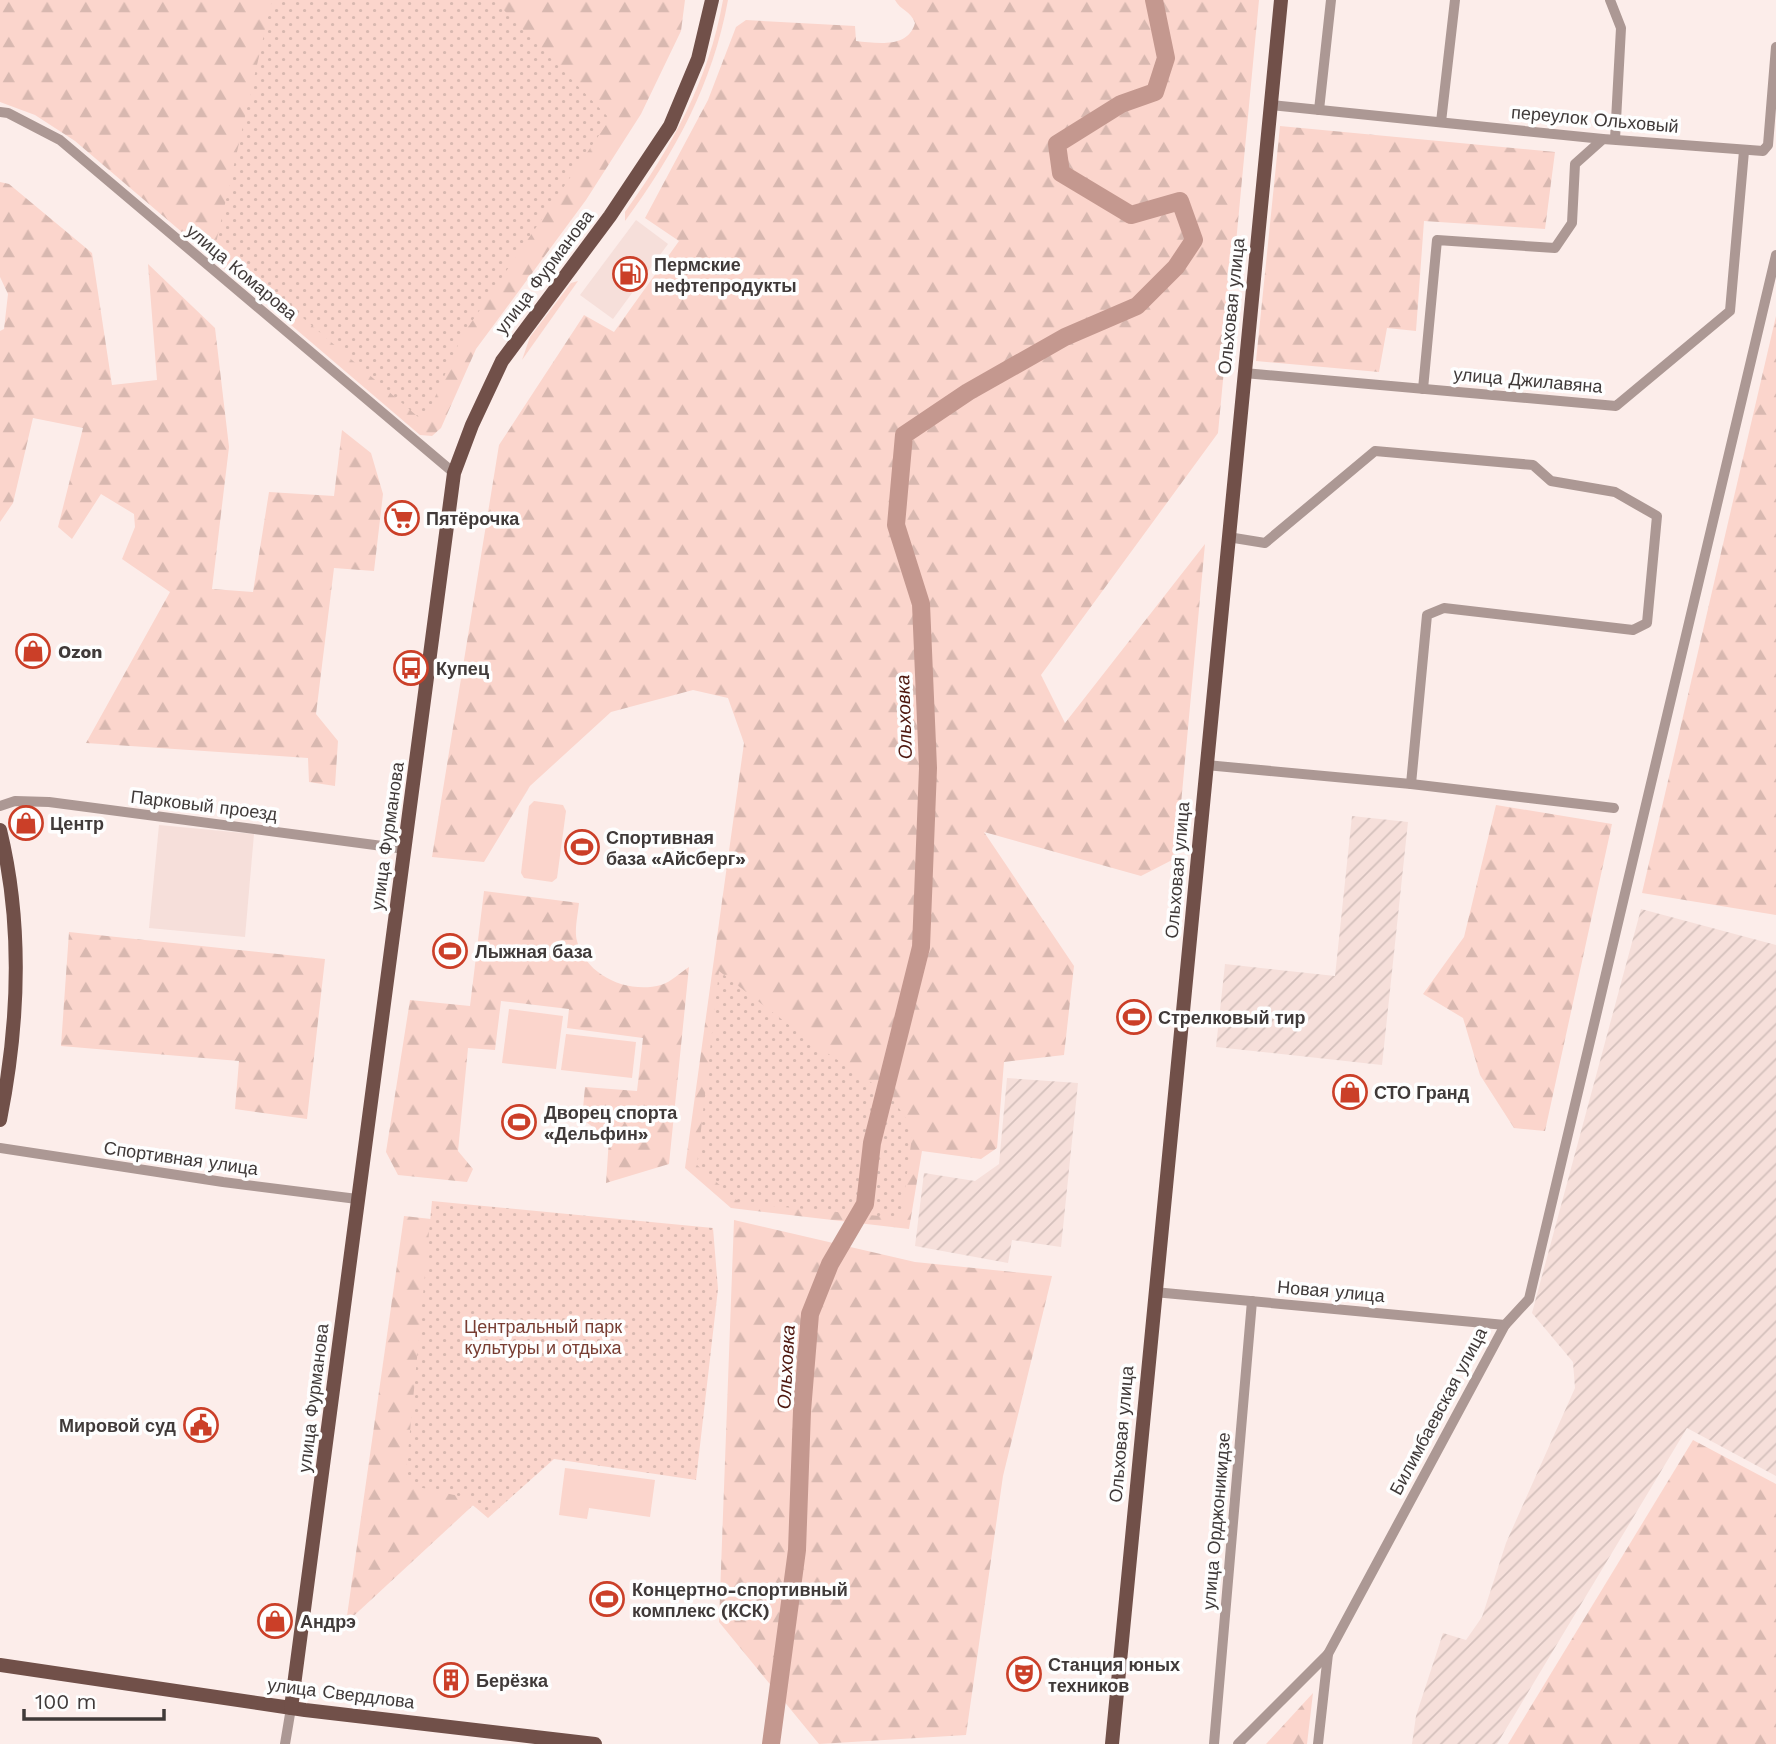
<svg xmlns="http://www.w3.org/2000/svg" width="1776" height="1744" font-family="'Work Sans',sans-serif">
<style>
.built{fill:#f6dfda}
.industrial{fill:url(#industrial-furrows)}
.grass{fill:#fbd5cc}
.forest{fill:url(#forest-firs)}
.park{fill:url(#park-dots)}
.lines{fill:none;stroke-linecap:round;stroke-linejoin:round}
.river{stroke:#c4988f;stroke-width:18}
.minor{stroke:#ac9894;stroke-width:10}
.major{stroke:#715049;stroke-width:14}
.labels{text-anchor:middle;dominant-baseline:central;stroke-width:7;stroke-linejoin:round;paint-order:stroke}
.street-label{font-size:18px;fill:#403a39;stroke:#fefefe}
.poi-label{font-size:18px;font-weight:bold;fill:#403a39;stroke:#fefefe;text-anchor:start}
.park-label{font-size:18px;fill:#783d32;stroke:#fefefe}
.water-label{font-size:19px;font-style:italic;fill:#4e170e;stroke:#fefefe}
</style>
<defs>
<pattern id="industrial-furrows" width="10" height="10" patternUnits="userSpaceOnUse" patternTransform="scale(1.75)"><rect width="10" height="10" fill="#f6dfda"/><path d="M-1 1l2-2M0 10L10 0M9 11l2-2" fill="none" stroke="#d4c0bc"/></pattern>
<pattern id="forest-firs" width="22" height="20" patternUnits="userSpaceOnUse" patternTransform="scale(1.75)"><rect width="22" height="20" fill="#fbd5cc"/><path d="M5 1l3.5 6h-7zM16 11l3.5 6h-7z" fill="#d8b8b0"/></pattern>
<pattern id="park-dots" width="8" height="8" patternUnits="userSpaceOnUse" patternTransform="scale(1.75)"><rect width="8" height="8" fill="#fbd5cc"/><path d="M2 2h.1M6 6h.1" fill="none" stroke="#d8b8b0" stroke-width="1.8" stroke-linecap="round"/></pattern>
</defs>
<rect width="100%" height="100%" fill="#fcedea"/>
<g class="built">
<polygon points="636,220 668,244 613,319 580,295"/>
<polygon points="159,825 254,834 245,937 149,928"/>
</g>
<g class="industrial">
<polygon points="1352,816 1408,822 1382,1065 1216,1047 1225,964 1335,976"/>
<polygon points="1641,909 1776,945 1776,1476 1687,1428 1497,1744 1412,1744 1416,1716 1443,1633 1466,1640 1482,1617 1506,1543 1575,1388 1573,1362 1532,1313"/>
<polygon points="1007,1078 1078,1083 1061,1247 1012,1240 1008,1263 915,1246 924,1173 975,1181 999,1164"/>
</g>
<g class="grass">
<path d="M723 0H728C713 83 675 153 625 221V212C672 147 709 80 723 0Z"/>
<polygon points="578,281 522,360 530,337 571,283"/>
<polygon points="534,801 563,805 566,811 557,878 552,882 524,878 521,873 529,806"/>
<polygon points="509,1009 563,1016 556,1069 502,1063"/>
<polygon points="566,1034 636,1042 632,1078 561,1070"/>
<polygon points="565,1468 655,1480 650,1517 589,1508 587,1519 559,1515"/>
</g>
<g class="forest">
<polygon points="0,0 685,0 681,31 641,114 586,200 476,349 441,428 432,436 420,435 75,141 35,115 0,102"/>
<path d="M895 0H1259L1218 433 1041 675 1065 723 1205 544 1176 858 1141 876 984 832 1074 966 1064 1055 1004 1062 997 1148 981 1159 922 1151 909 1229 731 1208 685 1168 744 743 728 698 693 690 611 712 530 786 484 862 432 857 499 445 584 315 614 332 679 241 645 218 708 100 736 27 746 20 855 26 856 41C876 43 908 49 915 23 911 11 900 10 895 0Z"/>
<polygon points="1280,126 1555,152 1545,229 1424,221 1416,331 1387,328 1379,372 1256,361"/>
<polygon points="0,182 9,184 92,253 112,385 157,380 148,264 215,328 229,447 212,589 253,592 269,492 334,496 342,430 371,453 383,494 374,571 334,568 316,714 338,741 335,786 309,782 308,758 86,743 170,592 122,559 135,527 134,514 101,494 72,539 58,527 83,428 33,418 13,503 0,522 0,331 4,329 8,294 0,277"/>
<polygon points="1776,316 1776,915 1642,893"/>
<polygon points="1496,805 1612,824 1545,1131 1514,1128 1480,1075 1463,1018 1423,994 1464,937"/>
<path d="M484 891 579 903C578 914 574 931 577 941 586 976 628 994 661 985 671 982 681 972 689 967L669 1164 606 1183 609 1139 582 1119 585 1087 637 1091 643 1038 567 1028 569 1009 501 1001 495 1050 468 1048 458 1151 473 1169 467 1182 398 1175 386 1152 410 1000 470 1006Z"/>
<polygon points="69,932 325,959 307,1119 235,1109 239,1061 61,1046"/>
<polygon points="404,1216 521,1229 522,1460 346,1623"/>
<polygon points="734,1220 915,1262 1052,1276 1003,1476 966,1735 819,1744 719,1622"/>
<polygon points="1693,1440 1776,1484 1776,1744 1508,1744"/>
<polygon points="1313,1693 1307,1744 1266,1744"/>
</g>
<g class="park">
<polygon points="272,0 494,0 610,119 462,336 424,422 216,243"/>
<polygon points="719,971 815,1045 890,1095 913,1129 901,1218 740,1203 697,1165"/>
<polygon points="432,1201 713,1228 718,1289 696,1480 554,1459 488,1518 463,1497 405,1484"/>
</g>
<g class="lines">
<polyline class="river" points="771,1744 797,1550 802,1411 810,1314 830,1264 865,1204 872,1143 921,947 928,768 921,604 896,525 904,435 968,392 1065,337 1137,306 1176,267 1194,240 1180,201 1131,215 1061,173 1057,144 1121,104 1155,92 1166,58 1154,0"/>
<g class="minor">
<polyline points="1610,0 1621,28 1615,139"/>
<polyline points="1271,105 1603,139 1763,151 1768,145 1776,47"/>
<polyline points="1319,110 1331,0"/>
<polyline points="0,112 8,113 60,140 454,473"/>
<polyline points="1441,122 1455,0"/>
<polyline points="1244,373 1616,406 1730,311 1744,151"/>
<polyline points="1423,389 1437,240 1555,248 1572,223 1575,164 1603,139"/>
<polyline points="1228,537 1265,543 1375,451 1533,465 1551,481 1615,492 1657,516 1647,623 1633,630 1444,608 1427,615 1411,784"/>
<polyline points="1206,765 1411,784 1614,808"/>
<polyline points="0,806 15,801 49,802 405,849"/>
<polyline points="0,1148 223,1182 357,1199"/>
<polyline points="1154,1292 1505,1325"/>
<polyline points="285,1744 291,1708"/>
<polyline points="1214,1744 1252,1301"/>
<polyline points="1238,1744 1328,1654 1505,1325 1529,1299 1776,255"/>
<polyline points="1318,1744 1328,1654"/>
</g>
<g class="major">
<path d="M0 830C23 925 19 1024 0 1120"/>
<polyline points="0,1665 305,1710 595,1744"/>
<polyline points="291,1708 454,473 472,425 502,361 610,216 670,126 698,59 712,0"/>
<polyline points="1112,1744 1281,0"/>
</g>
</g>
<defs>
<g id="fuel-ring" transform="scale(1.75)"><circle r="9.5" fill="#fefefe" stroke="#cb3f28" stroke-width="1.5"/><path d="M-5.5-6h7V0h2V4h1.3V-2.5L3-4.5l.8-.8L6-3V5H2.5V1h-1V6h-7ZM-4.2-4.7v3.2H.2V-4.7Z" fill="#cb3f28"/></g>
<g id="supermarket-ring" transform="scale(1.75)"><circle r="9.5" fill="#fefefe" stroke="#cb3f28" stroke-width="1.5"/><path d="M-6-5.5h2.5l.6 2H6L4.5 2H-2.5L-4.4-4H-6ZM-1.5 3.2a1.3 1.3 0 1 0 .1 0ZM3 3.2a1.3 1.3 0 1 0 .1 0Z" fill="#cb3f28"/></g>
<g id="shop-ring" transform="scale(1.75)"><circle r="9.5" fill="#fefefe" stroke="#cb3f28" stroke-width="1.5"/><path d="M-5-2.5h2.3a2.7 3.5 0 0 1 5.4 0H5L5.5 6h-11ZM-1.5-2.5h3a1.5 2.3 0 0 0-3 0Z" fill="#cb3f28"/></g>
<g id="bus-ring" transform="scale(1.75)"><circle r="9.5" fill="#fefefe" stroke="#cb3f28" stroke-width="1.5"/><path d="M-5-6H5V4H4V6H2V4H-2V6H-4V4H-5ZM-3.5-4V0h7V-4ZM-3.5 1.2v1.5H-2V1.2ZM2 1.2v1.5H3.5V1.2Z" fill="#cb3f28"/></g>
<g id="stadium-ring" transform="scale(1.75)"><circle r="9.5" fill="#fefefe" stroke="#cb3f28" stroke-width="1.5"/><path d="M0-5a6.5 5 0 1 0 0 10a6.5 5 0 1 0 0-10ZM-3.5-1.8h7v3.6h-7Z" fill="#cb3f28"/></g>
<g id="civic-ring" transform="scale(1.75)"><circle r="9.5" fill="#fefefe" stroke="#cb3f28" stroke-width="1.5"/><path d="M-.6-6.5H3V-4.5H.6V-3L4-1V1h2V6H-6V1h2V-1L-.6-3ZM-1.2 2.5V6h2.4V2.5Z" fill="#cb3f28"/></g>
<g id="theatre-ring" transform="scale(1.75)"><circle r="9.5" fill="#fefefe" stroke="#cb3f28" stroke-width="1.5"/><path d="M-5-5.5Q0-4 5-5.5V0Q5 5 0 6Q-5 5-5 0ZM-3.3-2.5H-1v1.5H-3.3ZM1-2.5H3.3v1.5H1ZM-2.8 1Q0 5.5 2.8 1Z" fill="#cb3f28"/></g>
<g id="building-ring" transform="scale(1.75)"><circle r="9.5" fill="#fefefe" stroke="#cb3f28" stroke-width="1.5"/><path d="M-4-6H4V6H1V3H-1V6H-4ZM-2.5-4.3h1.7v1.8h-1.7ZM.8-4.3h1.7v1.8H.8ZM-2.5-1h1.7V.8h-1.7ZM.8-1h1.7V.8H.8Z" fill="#cb3f28"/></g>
</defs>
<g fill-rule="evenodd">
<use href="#fuel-ring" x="630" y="274"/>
<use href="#supermarket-ring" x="402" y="518"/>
<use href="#shop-ring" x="33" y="651"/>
<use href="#bus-ring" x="411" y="668"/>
<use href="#shop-ring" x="26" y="823"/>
<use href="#stadium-ring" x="582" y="847"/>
<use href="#stadium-ring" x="450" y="951"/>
<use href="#stadium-ring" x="1134" y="1017"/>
<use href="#shop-ring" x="1350" y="1092"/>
<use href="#stadium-ring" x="519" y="1122"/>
<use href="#civic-ring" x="201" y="1425"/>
<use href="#stadium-ring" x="607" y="1599"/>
<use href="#shop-ring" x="275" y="1621"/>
<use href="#theatre-ring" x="1024" y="1674"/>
<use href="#building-ring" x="451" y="1680"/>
</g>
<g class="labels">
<g class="street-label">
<text transform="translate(1595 119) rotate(5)">переулок Ольховый</text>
<text transform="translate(242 272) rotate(40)">улица Комарова</text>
<text transform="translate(544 272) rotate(-53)">улица Фурманова</text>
<text transform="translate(1231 306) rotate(-84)">Ольховая улица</text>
<text transform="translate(1528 380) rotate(5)">улица Джилавяна</text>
<text transform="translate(204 805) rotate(7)">Парковый проезд</text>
<text transform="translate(387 836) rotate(-82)">улица Фурманова</text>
<text transform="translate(1177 870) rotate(-85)">Ольховая улица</text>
<text transform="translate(181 1158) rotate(8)">Спортивная улица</text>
<text transform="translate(1331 1291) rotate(5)">Новая улица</text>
<text transform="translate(313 1398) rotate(-83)">улица Фурманова</text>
<text transform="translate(1438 1411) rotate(-62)">Билимбаевская улица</text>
<text transform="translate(1121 1434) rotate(-85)">Ольховая улица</text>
<text transform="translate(1216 1521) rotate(-85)">улица Орджоникидзе</text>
<text transform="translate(341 1693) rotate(7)">улица Свердлова</text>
</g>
<g class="poi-label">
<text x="654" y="264">Пермские<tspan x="654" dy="21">нефтепродукты</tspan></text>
<text x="426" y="518">Пятёрочка</text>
<text x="58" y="651">Ozon</text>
<text x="436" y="668">Купец</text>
<text x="50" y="823">Центр</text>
<text x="606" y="837">Спортивная<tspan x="606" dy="21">база «Айсберг»</tspan></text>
<text x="475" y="951">Лыжная база</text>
<text x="1158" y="1017">Стрелковый тир</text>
<text x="1374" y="1092">СТО Гранд</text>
<text x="544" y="1112">Дворец спорта<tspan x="544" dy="21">«Дельфин»</tspan></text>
<text x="176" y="1425" text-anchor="end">Мировой суд</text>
<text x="632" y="1589">Концертно-спортивный<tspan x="632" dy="21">комплекс (КСК)</tspan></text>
<text x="300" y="1621">Андрэ</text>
<text x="1048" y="1664">Станция юных<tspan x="1048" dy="21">техников</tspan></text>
<text x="476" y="1680">Берёзка</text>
</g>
<g class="park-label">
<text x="543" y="1326">Центральный парк<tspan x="543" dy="21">культуры и отдыха</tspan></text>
</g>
<g class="water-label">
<text transform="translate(904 717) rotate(-92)">Ольховка</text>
<text transform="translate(786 1367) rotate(-87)">Ольховка</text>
</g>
</g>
<path d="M24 1709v10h140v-10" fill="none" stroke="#403a39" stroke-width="3.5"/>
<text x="35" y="1709" font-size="21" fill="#403a39" stroke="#fefefe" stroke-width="5" paint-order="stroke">100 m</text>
</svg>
